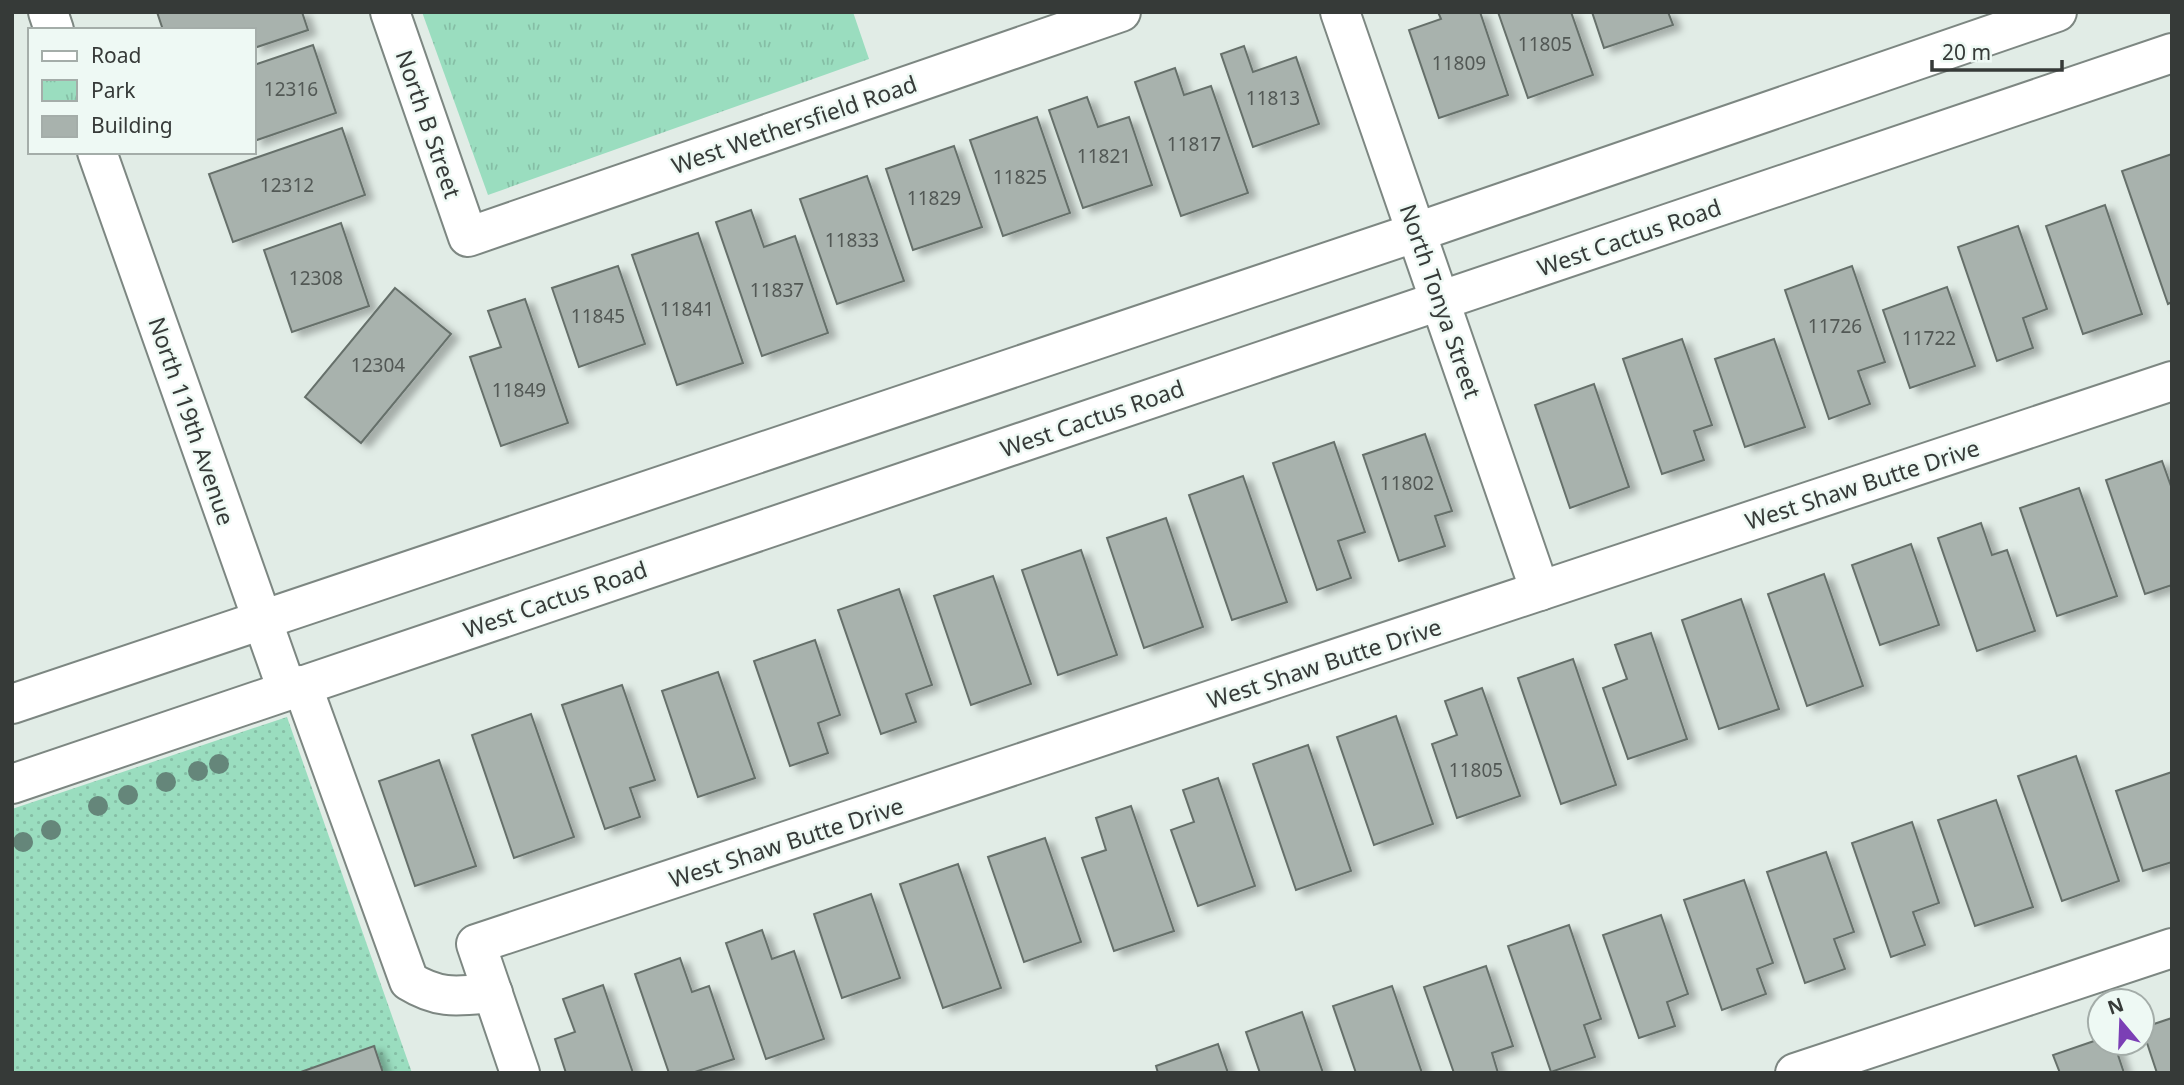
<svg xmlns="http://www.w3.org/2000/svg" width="2184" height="1085" font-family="'Noto Sans',sans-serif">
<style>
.grass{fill:url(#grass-dots)}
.park{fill:url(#park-tufts)}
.building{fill:#a8b2ad;stroke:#66706b;stroke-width:2;filter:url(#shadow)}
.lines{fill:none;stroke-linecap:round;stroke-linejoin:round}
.minor-casing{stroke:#7d8782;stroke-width:42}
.minor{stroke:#fff;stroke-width:38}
.tree{fill:#65867a}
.labels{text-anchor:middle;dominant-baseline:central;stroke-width:5;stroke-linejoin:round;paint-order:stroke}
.number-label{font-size:19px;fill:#525855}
.street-label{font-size:23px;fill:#363a38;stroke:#eef9f4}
</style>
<defs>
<pattern id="grass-dots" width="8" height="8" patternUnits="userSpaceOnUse" patternTransform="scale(1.75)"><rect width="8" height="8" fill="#9addbf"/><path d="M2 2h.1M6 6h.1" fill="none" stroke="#85bea5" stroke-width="1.8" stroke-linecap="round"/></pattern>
<pattern id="park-tufts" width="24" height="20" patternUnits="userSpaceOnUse" patternTransform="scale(1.75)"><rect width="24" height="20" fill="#9addbf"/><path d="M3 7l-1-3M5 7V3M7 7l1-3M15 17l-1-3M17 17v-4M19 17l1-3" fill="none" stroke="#85bea5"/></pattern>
<filter id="shadow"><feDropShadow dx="8" dy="4.5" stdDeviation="3.5" flood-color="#0004"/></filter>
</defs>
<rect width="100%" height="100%" fill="#e1ece6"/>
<polygon class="grass" points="287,717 412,1073 12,1073 12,809"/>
<polygon class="park" points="422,12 853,12 869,59 488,195"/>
<g class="building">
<polygon points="157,12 302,12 308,30 254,48 254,30 163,30"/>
<polygon points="1438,12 1480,12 1508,95 1439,118 1409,30 1441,19"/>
<polygon points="1498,12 1571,12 1593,75 1528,98"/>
<polygon points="1592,12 1668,12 1673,25 1604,48"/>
<polygon points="313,45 336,113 254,141 254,65"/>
<polygon points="1244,46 1253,72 1296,57 1319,124 1253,147 1221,54"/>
<polygon points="1175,68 1184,95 1211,86 1248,193 1181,216 1135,82"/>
<polygon points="1087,97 1098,127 1129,117 1152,185 1083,208 1049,110"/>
<polygon points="1037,117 1070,213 1003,236 970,140"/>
<polygon points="342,128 365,195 233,242 209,174"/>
<polygon points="954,146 982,227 913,250 886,169"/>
<polygon points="2172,154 2172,302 2168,304 2122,171"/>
<polygon points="867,176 904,281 837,304 800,199"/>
<polygon points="2105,205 2142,314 2083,334 2046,226"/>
<polygon points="751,210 764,247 795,236 828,333 762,356 716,222"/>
<polygon points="341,223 369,306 292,332 264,250"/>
<polygon points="2018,226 2047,309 2023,318 2033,348 1997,361 1958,247"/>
<polygon points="698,233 743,363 677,385 632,255"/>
<polygon points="618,266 645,344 579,367 552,288"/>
<polygon points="1852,266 1885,362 1858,371 1870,404 1829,419 1785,290"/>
<polygon points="1947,287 1975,366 1910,388 1883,310"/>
<polygon points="395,288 451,334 361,443 305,397"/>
<polygon points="525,299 568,423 501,446 470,357 501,347 488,311"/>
<polygon points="1682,339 1712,425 1694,431 1704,460 1662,474 1623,359"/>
<polygon points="1774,339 1805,427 1745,447 1715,359"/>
<polygon points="1594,384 1629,487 1570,508 1535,405"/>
<polygon points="1425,434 1452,511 1435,516 1445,546 1399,561 1363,455"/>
<polygon points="1334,442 1365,532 1338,541 1351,578 1317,590 1273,463"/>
<polygon points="2162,461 2172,489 2172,585 2145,594 2106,480"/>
<polygon points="1243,476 1287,602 1232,620 1189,495"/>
<polygon points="2079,488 2117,596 2057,616 2020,508"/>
<polygon points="1166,518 1203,627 1144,648 1107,538"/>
<polygon points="1981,523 1992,555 2007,550 2035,631 1977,651 1938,538"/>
<polygon points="1911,544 1939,625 1880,645 1852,565"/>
<polygon points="1081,550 1117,655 1058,675 1022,570"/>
<polygon points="1824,574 1863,686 1807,706 1768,594"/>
<polygon points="993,576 1031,684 971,705 934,596"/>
<polygon points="899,589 932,685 906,694 916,722 881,734 838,610"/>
<polygon points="1741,599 1779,709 1719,729 1682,620"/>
<polygon points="1651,633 1687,739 1628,759 1603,688 1627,679 1615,645"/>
<polygon points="815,640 840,715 818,723 828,753 790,766 754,661"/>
<polygon points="1573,659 1616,785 1561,804 1518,678"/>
<polygon points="718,672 755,778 698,797 662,691"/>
<polygon points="622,685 655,780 630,788 640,817 605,829 562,705"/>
<polygon points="1482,688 1520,796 1457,818 1432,744 1457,735 1445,701"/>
<polygon points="531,714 574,837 514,858 472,735"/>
<polygon points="1396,716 1433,824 1374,845 1337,737"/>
<polygon points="1308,745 1351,871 1296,890 1253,764"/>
<polygon points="2076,756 2119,881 2062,901 2018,776"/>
<polygon points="439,760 476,866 415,886 379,781"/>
<polygon points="2172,772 2172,862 2143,871 2116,791"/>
<polygon points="1218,778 1255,886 1198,906 1171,830 1194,822 1183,790"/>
<polygon points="1996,800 2033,907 1975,926 1938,820"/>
<polygon points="1131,806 1174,931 1114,951 1082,858 1106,850 1096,818"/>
<polygon points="1912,822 1939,903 1913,912 1925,945 1891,957 1852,843"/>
<polygon points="1045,838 1081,942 1024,962 988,857"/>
<polygon points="1826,852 1854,932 1834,939 1845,969 1805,983 1767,872"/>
<polygon points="958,864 1001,988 943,1008 900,884"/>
<polygon points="1744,880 1773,963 1757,969 1766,994 1722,1010 1684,900"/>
<polygon points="871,894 900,978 842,998 814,914"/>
<polygon points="1661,915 1688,994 1667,1002 1675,1026 1639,1038 1603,935"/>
<polygon points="1569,925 1601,1019 1584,1025 1595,1057 1551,1072 1508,946"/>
<polygon points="762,930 772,959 794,951 824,1039 766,1059 726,943"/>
<polygon points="680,958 692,992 709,986 734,1059 692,1073 669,1073 635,974"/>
<polygon points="1486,966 1513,1046 1492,1053 1498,1073 1454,1073 1424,987"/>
<polygon points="603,985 633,1073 566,1073 555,1039 575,1032 563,999"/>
<polygon points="1392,986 1422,1073 1356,1073 1333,1006"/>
<polygon points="1302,1012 1323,1073 1260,1073 1246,1032"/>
<polygon points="2172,1018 2172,1073 2157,1073 2142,1028"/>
<polygon points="2100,1039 2100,1043 2114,1043 2124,1073 2060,1073 2053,1055"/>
<polygon points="1218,1044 1228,1073 1158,1073 1156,1066"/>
<polygon points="374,1046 383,1073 298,1073"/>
</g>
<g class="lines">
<g class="minor-casing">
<g id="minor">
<polyline points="48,12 54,30"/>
<polyline points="390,12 468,237 1121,12"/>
<polyline points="1340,12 1540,591"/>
<polyline points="97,152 287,690"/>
<path d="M302 685 409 981C440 1000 458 996 493 993"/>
<polyline points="12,704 1417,232 2057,12"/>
<polyline points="12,784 2172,53"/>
<polyline points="520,1073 476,944 2172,381"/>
<polyline points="1795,1073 2172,948"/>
</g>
</g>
<use href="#minor" class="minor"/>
</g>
<g class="tree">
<circle cx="219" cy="764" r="10"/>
<circle cx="198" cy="771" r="10"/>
<circle cx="166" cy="782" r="10"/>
<circle cx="128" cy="795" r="10"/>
<circle cx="98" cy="806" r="10"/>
<circle cx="51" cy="830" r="10"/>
<circle cx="23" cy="842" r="10"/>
</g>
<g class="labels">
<g class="number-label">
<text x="1545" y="44">11805</text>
<text x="1459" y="63">11809</text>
<text x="291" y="89">12316</text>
<text x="1273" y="98">11813</text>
<text x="1194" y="144">11817</text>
<text x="1104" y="156">11821</text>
<text x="1020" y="177">11825</text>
<text x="287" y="185">12312</text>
<text x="934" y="198">11829</text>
<text x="852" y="240">11833</text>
<text x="316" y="278">12308</text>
<text x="777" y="290">11837</text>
<text x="687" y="309">11841</text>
<text x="598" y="316">11845</text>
<text x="1835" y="326">11726</text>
<text x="1929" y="338">11722</text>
<text x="378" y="365">12304</text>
<text x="519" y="390">11849</text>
<text x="1407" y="483">11802</text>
<text x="1476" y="770">11805</text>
</g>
<g class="street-label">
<text transform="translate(429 124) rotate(71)">North B Street</text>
<text transform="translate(794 124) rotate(-19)">West Wethersfield Road</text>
<text transform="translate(1629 237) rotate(-19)">West Cactus Road</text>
<text transform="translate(1441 301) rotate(71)">North Tonya Street</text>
<text transform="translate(1092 418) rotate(-19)">West Cactus Road</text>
<text transform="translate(192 421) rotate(71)">North 119th Avenue</text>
<text transform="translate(1862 484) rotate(-18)">West Shaw Butte Drive</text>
<text transform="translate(555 599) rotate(-19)">West Cactus Road</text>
<text transform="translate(1324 663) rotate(-18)">West Shaw Butte Drive</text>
<text transform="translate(786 842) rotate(-18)">West Shaw Butte Drive</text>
</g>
</g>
<rect width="2184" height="1085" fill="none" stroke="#363a38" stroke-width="28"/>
<rect x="28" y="28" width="228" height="126" fill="#eef9f4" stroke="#a4ada9" stroke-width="2"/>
<rect x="42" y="51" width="35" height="10" fill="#ffffff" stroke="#a4ada9" stroke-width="2"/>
<text x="91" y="63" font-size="21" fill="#363a38">Road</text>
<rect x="42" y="80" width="35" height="21" fill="url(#park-tufts)" stroke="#a4ada9" stroke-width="2"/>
<text x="91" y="98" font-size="21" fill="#363a38">Park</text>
<rect x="42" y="116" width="35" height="21" fill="#a8b2ad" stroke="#a4ada9" stroke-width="2"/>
<text x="91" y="133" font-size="21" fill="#363a38">Building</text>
<g transform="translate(2121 1022) rotate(341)"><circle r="33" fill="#eef9f4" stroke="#a4ada9" stroke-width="2"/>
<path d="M0-5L12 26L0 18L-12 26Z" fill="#7b3fb5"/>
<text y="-10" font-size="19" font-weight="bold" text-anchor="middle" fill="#363a38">N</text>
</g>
<path d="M1932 60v10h130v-10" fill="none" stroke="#363a38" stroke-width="3.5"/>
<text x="1942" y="60" font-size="21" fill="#363a38" stroke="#eef9f4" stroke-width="5" paint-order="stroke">20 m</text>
</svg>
